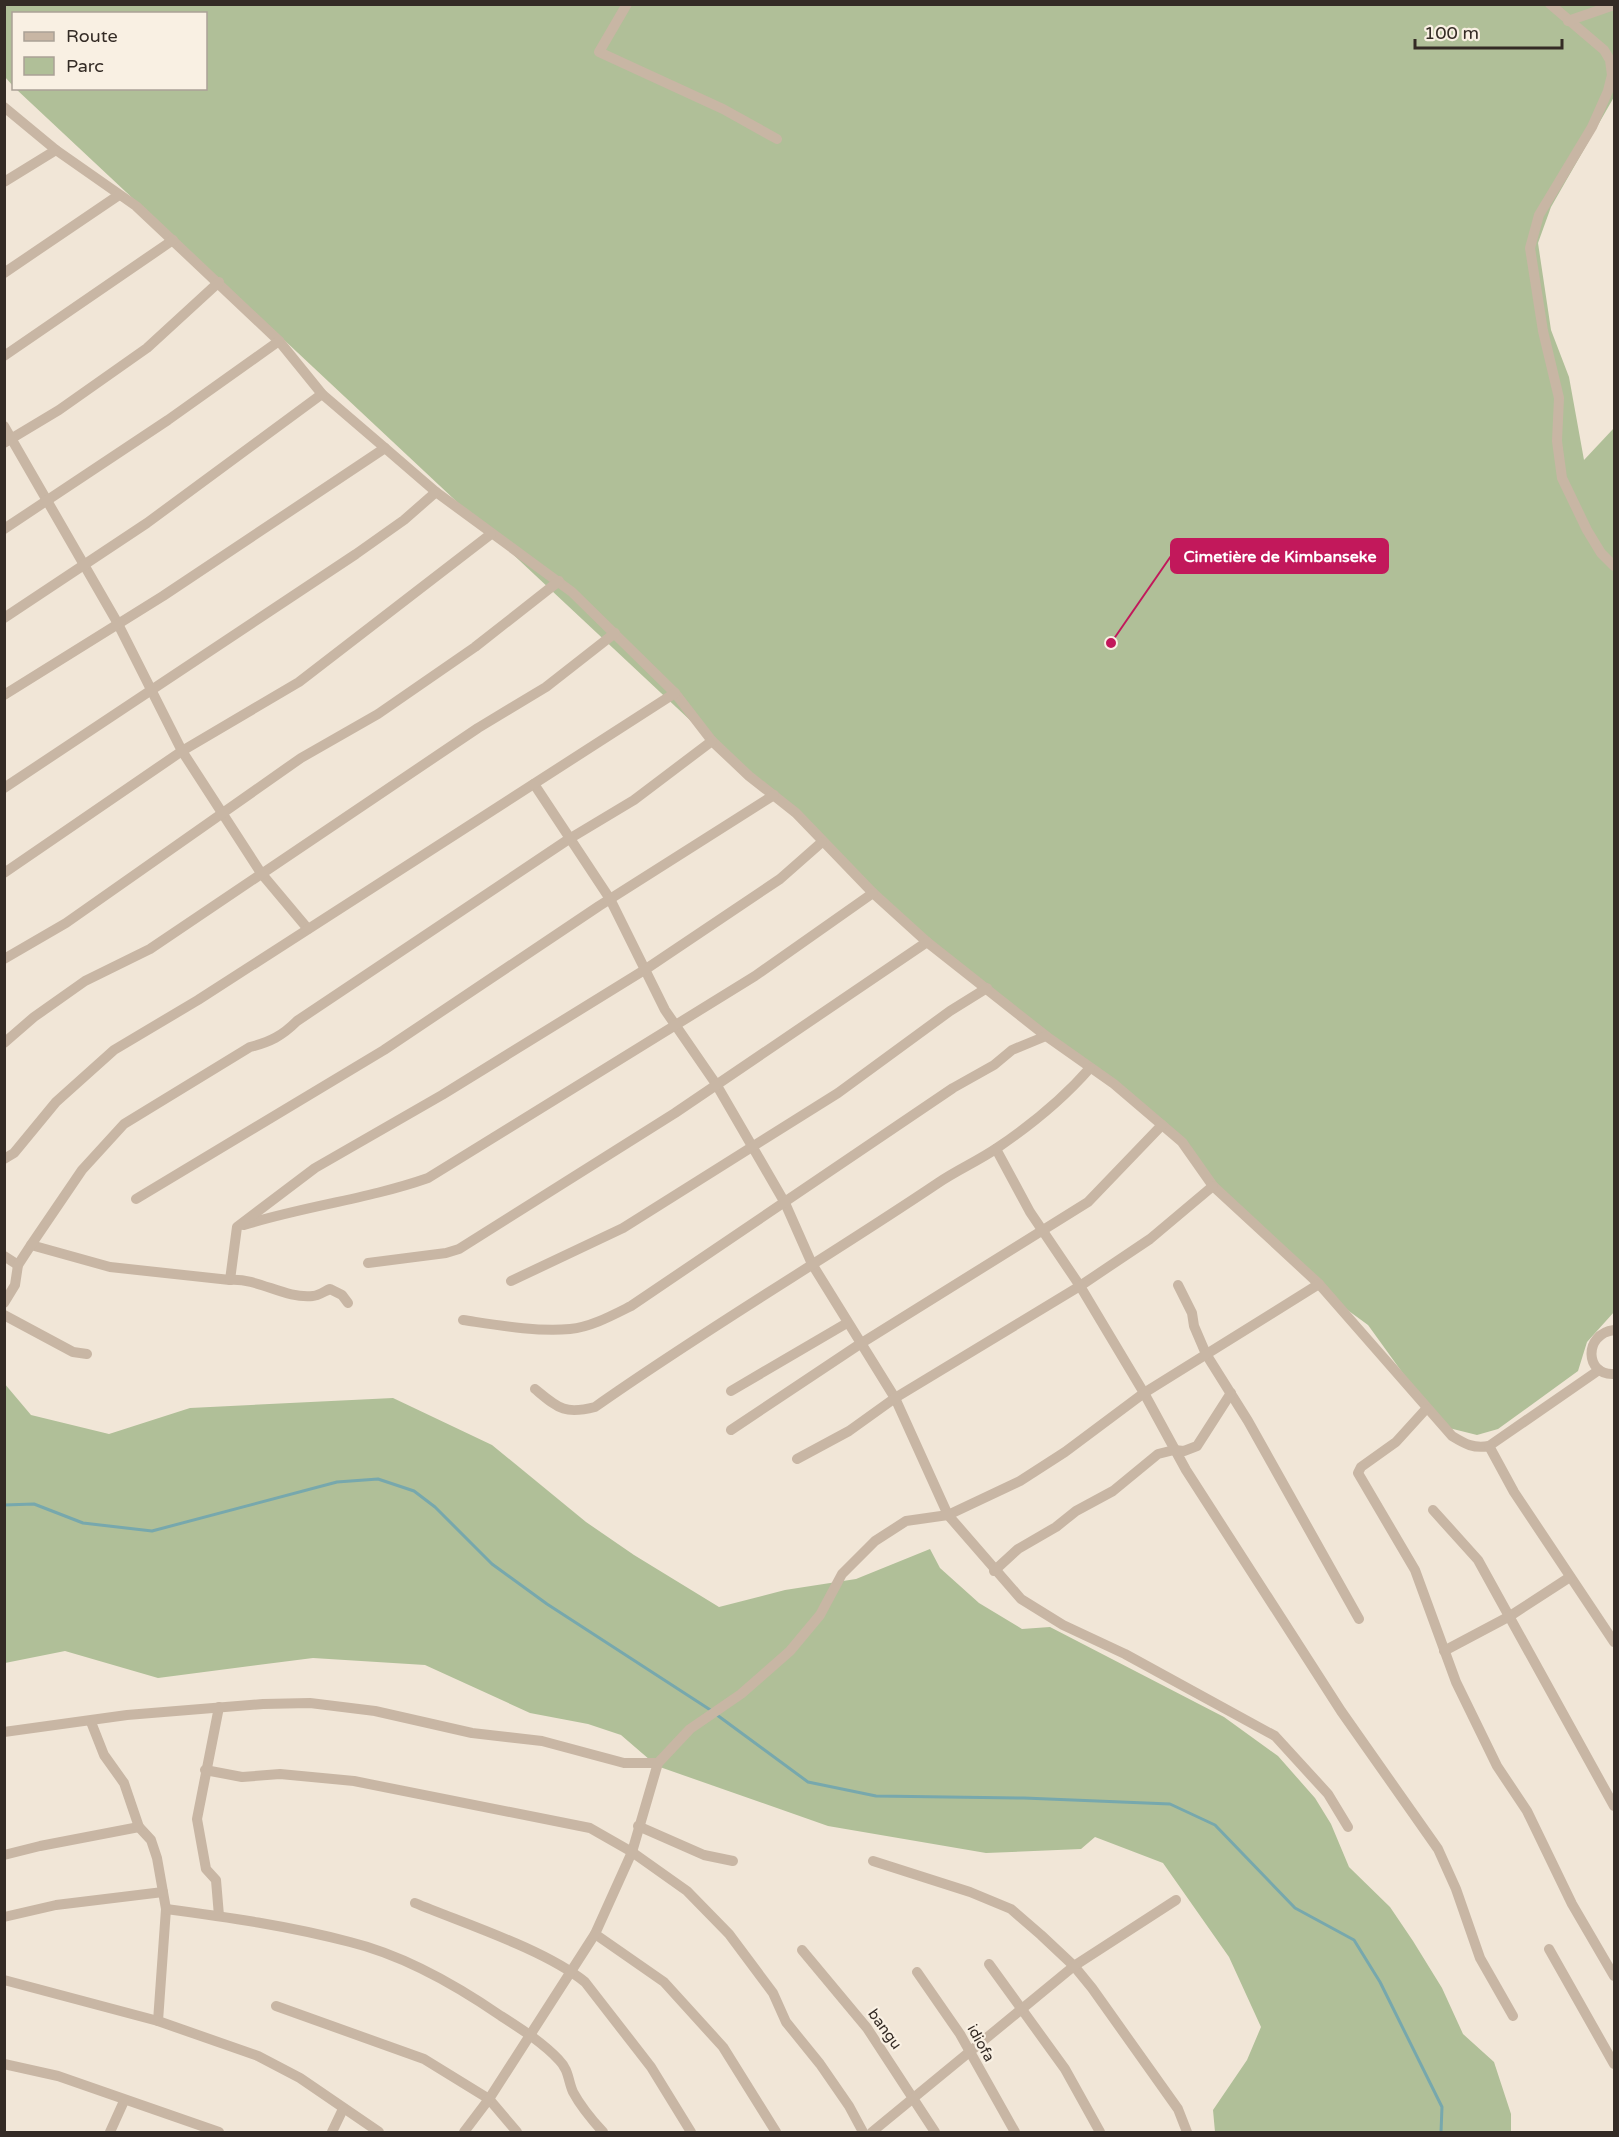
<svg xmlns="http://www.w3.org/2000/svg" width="1619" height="2137" font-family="'Varela Round',sans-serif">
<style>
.green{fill:#b0bf98}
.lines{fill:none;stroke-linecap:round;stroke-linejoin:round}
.stream{stroke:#77a8ad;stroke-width:3}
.minor{stroke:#c8b6a4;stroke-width:10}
.labels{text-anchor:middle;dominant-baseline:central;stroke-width:4.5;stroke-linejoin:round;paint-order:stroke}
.street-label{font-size:15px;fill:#342b25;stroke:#f9f0e3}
.leader{fill:none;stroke:#c2185b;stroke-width:2}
.callout-dot{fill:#c2185b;stroke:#f9f0e3;stroke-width:2}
.callout{fill:#c2185b;stroke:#c2185b;stroke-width:2}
.callout-label{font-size:16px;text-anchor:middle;font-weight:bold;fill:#fff}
</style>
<rect width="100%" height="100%" fill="#f1e6d7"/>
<g class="green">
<polygon points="4,5 1614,5 1614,97 1551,207 1538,243 1551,330 1569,377 1584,460 1614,428 1614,1312 1587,1342 1578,1371 1498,1429 1477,1435 1441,1426 1368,1325 1327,1295 1213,1186 1182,1142 927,942 16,89 206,88 206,14 14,14 13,86 5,77"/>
<polygon points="4,1383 31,1415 109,1434 190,1408 393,1398 492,1445 586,1522 634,1555 719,1607 785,1590 856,1579 930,1549 940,1568 979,1603 1022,1629 1050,1627 1224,1717 1278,1756 1315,1798 1331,1824 1349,1867 1390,1907 1413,1941 1442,1988 1463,2034 1494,2062 1511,2114 1511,2132 1215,2132 1213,2110 1247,2060 1261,2027 1229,1957 1163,1863 1095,1837 1081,1849 986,1853 828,1826 657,1766 621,1735 588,1724 530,1713 425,1665 313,1658 158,1678 65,1651 5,1663"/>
</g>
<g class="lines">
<g class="stream">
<polyline points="4,1505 34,1504 83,1523 152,1531 337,1482 378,1479 414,1491 435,1507 492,1564 547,1604 712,1711"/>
<polyline points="717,1715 808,1782 876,1796 1024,1798 1170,1804 1215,1825 1295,1908 1354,1940 1380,1982 1442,2107 1441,2132"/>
</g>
<g class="minor">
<polyline points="627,4 599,52 723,109 777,139"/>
<polyline points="1550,4 1604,50 1610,60 1612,75 1608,91 1592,127 1539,215 1530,248 1543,331 1559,398 1557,441 1562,478 1587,530 1601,553 1614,566"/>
<polyline points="1568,21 1614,5"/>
<path d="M4 107 56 150 136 206 279 341 322 394 385 448 436 492 572 592 675 693 712 741 749 776 796 813 873 893 927 942 1046 1036 1114 1084 1182 1142 1213 1186 1319 1284 1452 1436C1465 1444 1474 1449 1489 1446L1599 1370"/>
<polyline points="4,182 56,150"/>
<polyline points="4,273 119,195"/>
<polyline points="4,356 173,240"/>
<polyline points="4,426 117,622 182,751 261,873 308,929"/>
<polyline points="4,443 59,410 147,348 219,282"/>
<polyline points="4,529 168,420 279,341"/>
<polyline points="4,618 147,523 322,394"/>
<polyline points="4,695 163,596 385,448"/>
<polyline points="534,784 610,899 665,1010 716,1084 785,1203 812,1264 895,1398 948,1515 1021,1599 1063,1625 1125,1654 1275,1736 1328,1794 1348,1827"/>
<polyline points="4,788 356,554 404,520 436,492"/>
<polyline points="4,873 182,751 299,682 491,534"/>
<polyline points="4,959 66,923 301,758 378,714 475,647 559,581"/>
<polyline points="4,1043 34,1017 85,981 150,949 478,728 546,687 615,633"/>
<polyline points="996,1149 1030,1212 1080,1286 1144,1393 1186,1470 1341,1711 1438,1849 1456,1889 1480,1958 1513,2016"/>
<polyline points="4,1159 14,1153 56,1102 114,1050 198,1000 675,693"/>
<polyline points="136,1199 384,1050 599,906 774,795"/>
<path d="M244 1225C305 1206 368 1199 428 1178L755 976 873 893"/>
<path d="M31 1245 110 1267 230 1280C259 1278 284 1299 313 1296 318 1296 325 1291 330 1289L342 1295 348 1303"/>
<polyline points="4,1256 18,1265"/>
<polyline points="368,1263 446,1253 459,1249 675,1113 927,942"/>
<polyline points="230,1280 237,1227 315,1168 442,1095 646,969 780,879 822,842"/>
<polyline points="511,1281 623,1228 838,1093 950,1011 987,988"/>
<polyline points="1178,1285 1192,1313 1194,1326 1206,1354 1248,1421 1359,1619"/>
<path d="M4 1303 15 1285 18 1265 31 1245 82 1170 124 1124 250 1047C270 1042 282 1036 297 1021L569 839 634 800 712 741"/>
<polyline points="4,1315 73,1352 87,1354"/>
<path d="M463 1320C497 1325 536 1332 570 1329 591 1327 613 1315 631 1306L953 1088 994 1065 1012 1050 1046 1036"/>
<path d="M1614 1330C1583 1334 1585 1376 1614 1374"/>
<path d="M535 1389C558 1408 564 1415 595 1407 707 1328 825 1259 938 1183 957 1170 978 1161 997 1148 1031 1125 1063 1099 1090 1068"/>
<polyline points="731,1391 847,1323"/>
<polyline points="1426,1409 1396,1442 1361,1467 1358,1473 1415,1570 1456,1682 1497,1766 1527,1811 1572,1904 1614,1976"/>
<polyline points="731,1430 860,1344 1088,1202 1162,1125"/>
<polyline points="1489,1446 1514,1492 1614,1642"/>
<polyline points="797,1459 849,1431 895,1398 1080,1286 1150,1239 1213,1186"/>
<polyline points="1433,1510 1478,1560 1614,1806"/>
<polyline points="994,1571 1018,1549 1056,1527 1076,1511 1113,1491 1158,1454 1174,1450 1184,1451 1197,1446 1231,1393"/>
<polyline points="1444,1651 1510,1616 1570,1577"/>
<polyline points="219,1707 197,1819 206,1869 216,1880 219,1916"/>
<polyline points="91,1722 104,1755 124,1783 139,1827 151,1840 157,1858 166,1909 158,2021"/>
<polyline points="4,1732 127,1715 263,1704 310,1703 375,1711 472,1733 542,1741 624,1763 658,1763"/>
<polyline points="205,1770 242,1777 280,1774 354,1781 590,1828 632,1852 687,1891 729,1934 773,1993 786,2022 820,2064 849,2106 863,2132"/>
<polyline points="638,1826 704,1855 733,1861"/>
<polyline points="4,1855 40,1846 139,1827"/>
<polyline points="873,1861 970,1892 1011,1909 1041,1935 1074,1966 1092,1988 1178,2109 1187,2132"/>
<path d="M415 1903C465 1924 544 1949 585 1982L651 2067 691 2132"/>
<path d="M166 1909C227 1917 289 1926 350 1942 403 1955 456 1985 501 2016 521 2029 542 2042 559 2060 569 2070 568 2081 573 2092 581 2107 592 2120 603 2132"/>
<polyline points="4,1917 56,1905 163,1892"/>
<polyline points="595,1934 664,1982 723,2047 776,2132"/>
<polyline points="1549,1949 1614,2064"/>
<polyline points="802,1950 867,2028 935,2132"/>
<polyline points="989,1964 1065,2069 1100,2132"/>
<polyline points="917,1972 960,2034 1015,2132"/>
<polyline points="4,1980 158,2021 258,2056 300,2078 379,2132"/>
<polyline points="276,2006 424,2059 489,2099 517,2132"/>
<polyline points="4,2064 58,2076 219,2132"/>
<polyline points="110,2132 124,2101"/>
<polyline points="332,2132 343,2109"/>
<polyline points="464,2132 489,2099 595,1934 632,1852 658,1763 690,1729 741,1694 790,1651 820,1615 842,1574 875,1541 906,1521 948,1515 1020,1481 1065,1452 1144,1393 1319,1284"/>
<polyline points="872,2132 1074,1966 1176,1900"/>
</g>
</g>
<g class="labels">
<g class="street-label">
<text transform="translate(885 2029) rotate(54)">bangu</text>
<text transform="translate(981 2043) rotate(61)">idiofa</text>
</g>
</g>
<path class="leader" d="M1111 643L1171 556"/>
<circle class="callout-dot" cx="1111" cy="643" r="6"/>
<rect class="callout" x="1171" y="539" width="217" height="34" rx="6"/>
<g class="callout-label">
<text x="1280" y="562">Cimetière de Kimbanseke</text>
</g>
<rect width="1619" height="2137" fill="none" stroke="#342b25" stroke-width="12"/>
<rect x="12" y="12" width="195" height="78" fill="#f9f0e3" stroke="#aaa197" stroke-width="1.5"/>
<rect x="24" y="32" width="30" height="9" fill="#c8b6a4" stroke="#aaa197" stroke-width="1.5"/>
<text x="66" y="42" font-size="18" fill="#342b25">Route</text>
<rect x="24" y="57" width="30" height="18" fill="#b0bf98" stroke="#aaa197" stroke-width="1.5"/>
<text x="66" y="72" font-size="18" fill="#342b25">Parc</text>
<path d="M1415 39v9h147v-9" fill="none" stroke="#342b25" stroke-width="3"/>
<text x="1424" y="39" font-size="18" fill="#342b25" stroke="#f9f0e3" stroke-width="4.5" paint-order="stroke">100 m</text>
</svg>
